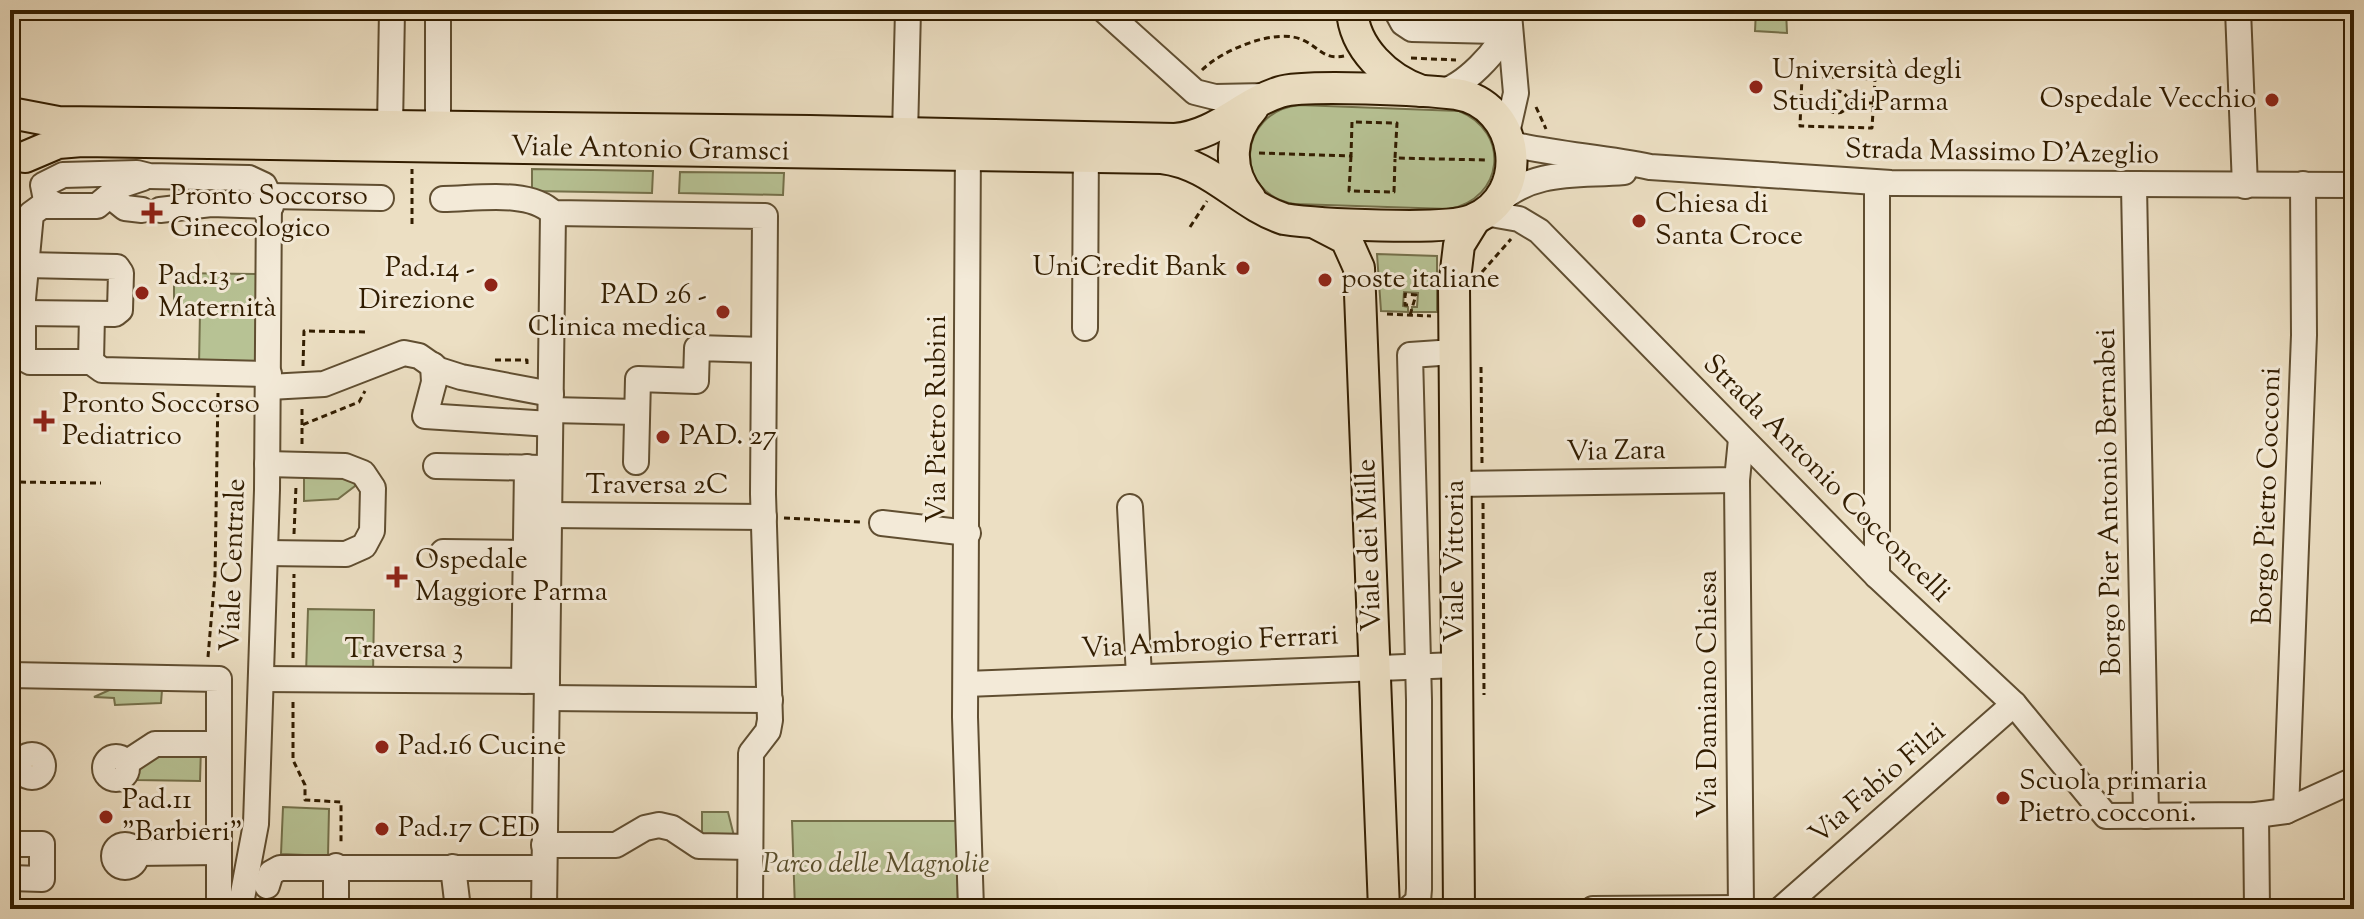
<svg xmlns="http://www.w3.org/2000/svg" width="2364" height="919" font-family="'Sorts Mill Goudy',serif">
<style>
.green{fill:#b7c294;stroke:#74704a;stroke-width:2}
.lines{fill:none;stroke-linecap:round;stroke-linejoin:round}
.minor-casing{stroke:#604e31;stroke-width:28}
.major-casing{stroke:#321d00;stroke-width:34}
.path{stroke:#321d00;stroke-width:3;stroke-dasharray:6 4;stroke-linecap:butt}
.minor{stroke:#f3ead8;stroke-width:24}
.major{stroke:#ecdfc3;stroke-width:30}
.poi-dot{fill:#8f2418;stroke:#f3ead8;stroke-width:3}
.labels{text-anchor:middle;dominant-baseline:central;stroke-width:6;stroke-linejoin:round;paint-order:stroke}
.poi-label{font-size:28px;fill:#321d00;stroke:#f3ead8;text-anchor:start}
.street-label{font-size:28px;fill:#321d00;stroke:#f3ead8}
.park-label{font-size:28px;font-style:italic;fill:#5a4f2c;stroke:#f3ead8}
</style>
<rect width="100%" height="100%" fill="#ecdfc3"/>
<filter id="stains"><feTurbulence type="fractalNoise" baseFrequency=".0025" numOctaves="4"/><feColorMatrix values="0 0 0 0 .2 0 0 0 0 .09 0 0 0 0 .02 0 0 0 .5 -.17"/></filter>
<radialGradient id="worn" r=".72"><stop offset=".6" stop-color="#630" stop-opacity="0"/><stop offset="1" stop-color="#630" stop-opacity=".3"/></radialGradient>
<g class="green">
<polygon points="1756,10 1786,10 1787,33 1755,31"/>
<path d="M1299 105 1459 111C1511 132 1504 199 1449 209L1295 204C1232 194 1237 112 1299 105Z"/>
<polygon points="532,169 653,171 652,193 532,191"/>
<polygon points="680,172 784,173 783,195 679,193"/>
<polygon points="1377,254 1437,256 1437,312 1412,312 1412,307 1417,307 1418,293 1404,292 1403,306 1408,307 1408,312 1381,311"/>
<polygon points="174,273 262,274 261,367 199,366 200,311 174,310"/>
<polygon points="304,470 354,478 355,486 338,499 304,501"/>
<polygon points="308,609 374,610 373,676 306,674"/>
<polygon points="127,682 162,690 161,703 115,705 114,698 94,697"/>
<polygon points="201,747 200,781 136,780 136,760"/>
<polygon points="283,807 329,809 328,856 281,854"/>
<polygon points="702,812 728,812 734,836 707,837 702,834"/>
<polygon points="792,821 957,821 958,909 795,909"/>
</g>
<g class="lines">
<g class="minor-casing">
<g id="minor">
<polyline points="1104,10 1195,92 1215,97 1266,96"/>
<polyline points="1396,10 1403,23 1412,29 1497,31 1509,24"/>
<polyline points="2238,10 2245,186"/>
<path d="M1436 93C1463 89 1500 50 1509 24"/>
<polyline points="390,127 392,10"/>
<polyline points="1507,133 1516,93 1509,14"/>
<polyline points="968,140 965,717 971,909"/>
<polyline points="892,142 901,141 905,135 908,10"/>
<polyline points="438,144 438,10"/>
<path d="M1511 144C1557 155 1604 157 1650 167L1891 183 2354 185"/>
<polyline points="1877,183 1877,576"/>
<polyline points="2134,186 2146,816"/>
<polyline points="110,196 125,208 142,210"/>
<polyline points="269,196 381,198"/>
<path d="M443 199C475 199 529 189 553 213L765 216 763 494 770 720 768 731 751 753 750 909"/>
<path d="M1497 203C1533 169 1578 176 1624 172"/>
<polyline points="58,206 46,200 43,185 63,175 137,173 149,176 249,178 264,185 269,196 267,490 256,824 240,909"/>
<polyline points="160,210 211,204 271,206"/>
<polyline points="1485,213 1519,219 1539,231 1877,576 2014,704 2106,816 2256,815 2286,811 2354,780"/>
<polyline points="23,313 115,314 120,310 121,273 117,267 26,265"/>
<polyline points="92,314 91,362 102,370 269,374"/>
<polyline points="1085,328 1086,138"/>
<polyline points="91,362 30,362 23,358 23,299 31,214 42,206 97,206 122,185 143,178"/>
<polyline points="433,365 434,382 425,416 550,424"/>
<polyline points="269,387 324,384 404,353 419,356 439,370 461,377 551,394"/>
<polyline points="551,410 637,412"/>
<polyline points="636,462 638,379 696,381 697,348 764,350"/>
<polyline points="436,466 543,468"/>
<polyline points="1737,480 1741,909"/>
<polyline points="1455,484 1737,480 1741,439"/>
<polyline points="1130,507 1139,676"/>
<polyline points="549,515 764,517"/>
<polyline points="882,523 968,533"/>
<polyline points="443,552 526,553"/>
<polyline points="265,553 346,554 364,546 372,531 373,488 363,473 345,466 267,464"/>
<polyline points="10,675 219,679 219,909"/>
<polyline points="261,679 547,681"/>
<polyline points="524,681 527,467"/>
<polyline points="966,684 1457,665"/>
<polyline points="547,698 770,700"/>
<circle cx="32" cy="766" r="11"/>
<circle cx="116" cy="768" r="11"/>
<polyline points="126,763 155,744 217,744"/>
<polyline points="2286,811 2304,335 2303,184"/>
<polyline points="2256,815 2257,909"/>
<polyline points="10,844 42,844 42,879 10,878"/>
<polyline points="544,845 616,845 645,828 659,825 672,828 699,846 750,847"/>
<circle cx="125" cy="856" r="11"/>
<polyline points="135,853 218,852"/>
<polyline points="336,866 336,909"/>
<polyline points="453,867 458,909"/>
<polyline points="267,886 271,873 280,868 544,868"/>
<polyline points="544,909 553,213"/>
<polyline points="1409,909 1418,901 1419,889 1419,700 1410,355 1454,352"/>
<polyline points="1593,909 1740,908"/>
<polyline points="1781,909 2014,704"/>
</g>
</g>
<g class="major-casing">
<g id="major">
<path d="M1352 10C1354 48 1387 79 1422 91"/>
<path d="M16 114 58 122 810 131 1175 139C1217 135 1242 104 1280 92 1305 84 1426 90 1456 94 1520 104 1533 195 1472 220 1446 231 1316 224 1284 219 1239 204 1212 164 1162 158L82 141 58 143 25 157"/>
<path d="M1250 198C1227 170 1229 134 1253 108"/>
<polyline points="1317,224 1346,239 1359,268 1384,909"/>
<polyline points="1459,909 1454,287 1459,245 1475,219"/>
</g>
</g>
<g class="path">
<polyline points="1411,58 1456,60"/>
<path d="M1202 70C1222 50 1278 26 1305 41 1320 49 1325 60 1344 56"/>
<polygon points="1802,76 1875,79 1872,128 1800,126"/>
<circle cx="1837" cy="102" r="11"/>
<polyline points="1801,101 1825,102"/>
<polyline points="1849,103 1873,103"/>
<polyline points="1536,107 1546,129"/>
<polyline points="1259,153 1351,156 1352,122 1397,123 1395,158 1486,160"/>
<polyline points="1351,156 1349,191 1394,192 1395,159"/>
<polyline points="412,224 412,169"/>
<polyline points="1190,227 1207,201"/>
<polyline points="1482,272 1511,239"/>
<polyline points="1387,314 1431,316"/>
<polyline points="1410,315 1416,295 1405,294 1405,305 1410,305"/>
<polyline points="495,360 527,360 527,366"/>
<polyline points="303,366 304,331 369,332"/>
<polyline points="1481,367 1482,463"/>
<polyline points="302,425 302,405"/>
<polyline points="302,444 302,425 359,402 365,391"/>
<polyline points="10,482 101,483"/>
<polyline points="1483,503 1484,695"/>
<polyline points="784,518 860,522"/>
<polyline points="294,534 296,486"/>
<polyline points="208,657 215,575 218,393"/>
<polyline points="293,658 294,574"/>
<polyline points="293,702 293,760 305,785 305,800 341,802 341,845"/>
</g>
<use href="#minor" class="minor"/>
<use href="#major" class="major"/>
</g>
<g class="poi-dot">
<circle cx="1756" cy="87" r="8"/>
<circle cx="2272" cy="100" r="8"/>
<path d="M148 201h8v8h8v8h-8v8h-8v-8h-8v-8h8z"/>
<circle cx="1639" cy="221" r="8"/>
<circle cx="1243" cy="268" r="8"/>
<circle cx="1325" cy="280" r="8"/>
<circle cx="491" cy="285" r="8"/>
<circle cx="142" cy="293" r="8"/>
<circle cx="723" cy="312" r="8"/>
<path d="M40 409h8v8h8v8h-8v8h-8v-8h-8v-8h8z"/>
<circle cx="663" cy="437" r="8"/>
<path d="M393 565h8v8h8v8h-8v8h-8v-8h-8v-8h8z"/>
<circle cx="382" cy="747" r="8"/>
<circle cx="2003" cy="798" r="8"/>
<circle cx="106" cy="817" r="8"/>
<circle cx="382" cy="829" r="8"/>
</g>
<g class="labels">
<g class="poi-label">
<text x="1772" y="71">Università degli<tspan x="1772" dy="32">Studi di Parma</tspan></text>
<text x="2256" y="100" text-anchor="end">Ospedale Vecchio</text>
<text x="170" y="197">Pronto Soccorso<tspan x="170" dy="32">Ginecologico</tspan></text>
<text x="1655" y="205">Chiesa di<tspan x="1655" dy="32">Santa Croce</tspan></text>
<text x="1227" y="268" text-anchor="end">UniCredit Bank</text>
<text x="475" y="269" text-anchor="end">Pad.14 -<tspan x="475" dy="32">Direzione</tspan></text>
<text x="158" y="277">Pad.13 -<tspan x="158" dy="32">Maternità</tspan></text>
<text x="1341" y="280">poste italiane</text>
<text x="707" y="296" text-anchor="end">PAD 26 -<tspan x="707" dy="32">Clinica medica</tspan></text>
<text x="62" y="405">Pronto Soccorso<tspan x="62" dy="32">Pediatrico</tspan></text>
<text x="679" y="437">PAD. 27</text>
<text x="415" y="561">Ospedale<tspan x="415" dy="32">Maggiore Parma</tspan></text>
<text x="398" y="747">Pad.16 Cucine</text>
<text x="2019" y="782">Scuola primaria<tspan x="2019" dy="32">Pietro cocconi.</tspan></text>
<text x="122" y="801">Pad.11<tspan x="122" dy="32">"Barbieri"</tspan></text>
<text x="398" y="829">Pad.17 CED</text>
</g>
<g class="street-label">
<text transform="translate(650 150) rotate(1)">Viale Antonio Gramsci</text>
<text transform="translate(2002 153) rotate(1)">Strada Massimo D'Azeglio</text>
<text transform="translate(938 419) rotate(-90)">Via Pietro Rubini</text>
<text transform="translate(1616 452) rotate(-1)">Via Zara</text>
<text transform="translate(1826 479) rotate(45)">Strada Antonio Cocconcelli</text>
<text x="657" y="486">Traversa 2C</text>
<text transform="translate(2268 496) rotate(-88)">Borgo Pietro Cocconi</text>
<text transform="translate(2110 502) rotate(-91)">Borgo Pier Antonio Bernabei</text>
<text transform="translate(1370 545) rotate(-92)">Viale dei Mille</text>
<text transform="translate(1456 561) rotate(-90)">Viale Vittoria</text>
<text transform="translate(234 565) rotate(-88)">Viale Centrale</text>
<text transform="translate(1210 643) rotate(-3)">Via Ambrogio Ferrari</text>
<text x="404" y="650">Traversa 3</text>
<text transform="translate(1709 694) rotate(-90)">Via Damiano Chiesa</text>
<text transform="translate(1878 784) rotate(-41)">Via Fabio Filzi</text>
</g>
<g class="park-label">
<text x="876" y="865">Parco delle Magnolie</text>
</g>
</g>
<rect width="2364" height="919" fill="none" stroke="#ecdfc3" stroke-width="40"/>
<rect x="12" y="12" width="2340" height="895" fill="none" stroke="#321d00" stroke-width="4"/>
<rect x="20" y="20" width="2324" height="879" fill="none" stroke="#321d00" stroke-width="2"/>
<rect width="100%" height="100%" filter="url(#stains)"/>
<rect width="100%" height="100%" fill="url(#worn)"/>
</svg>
